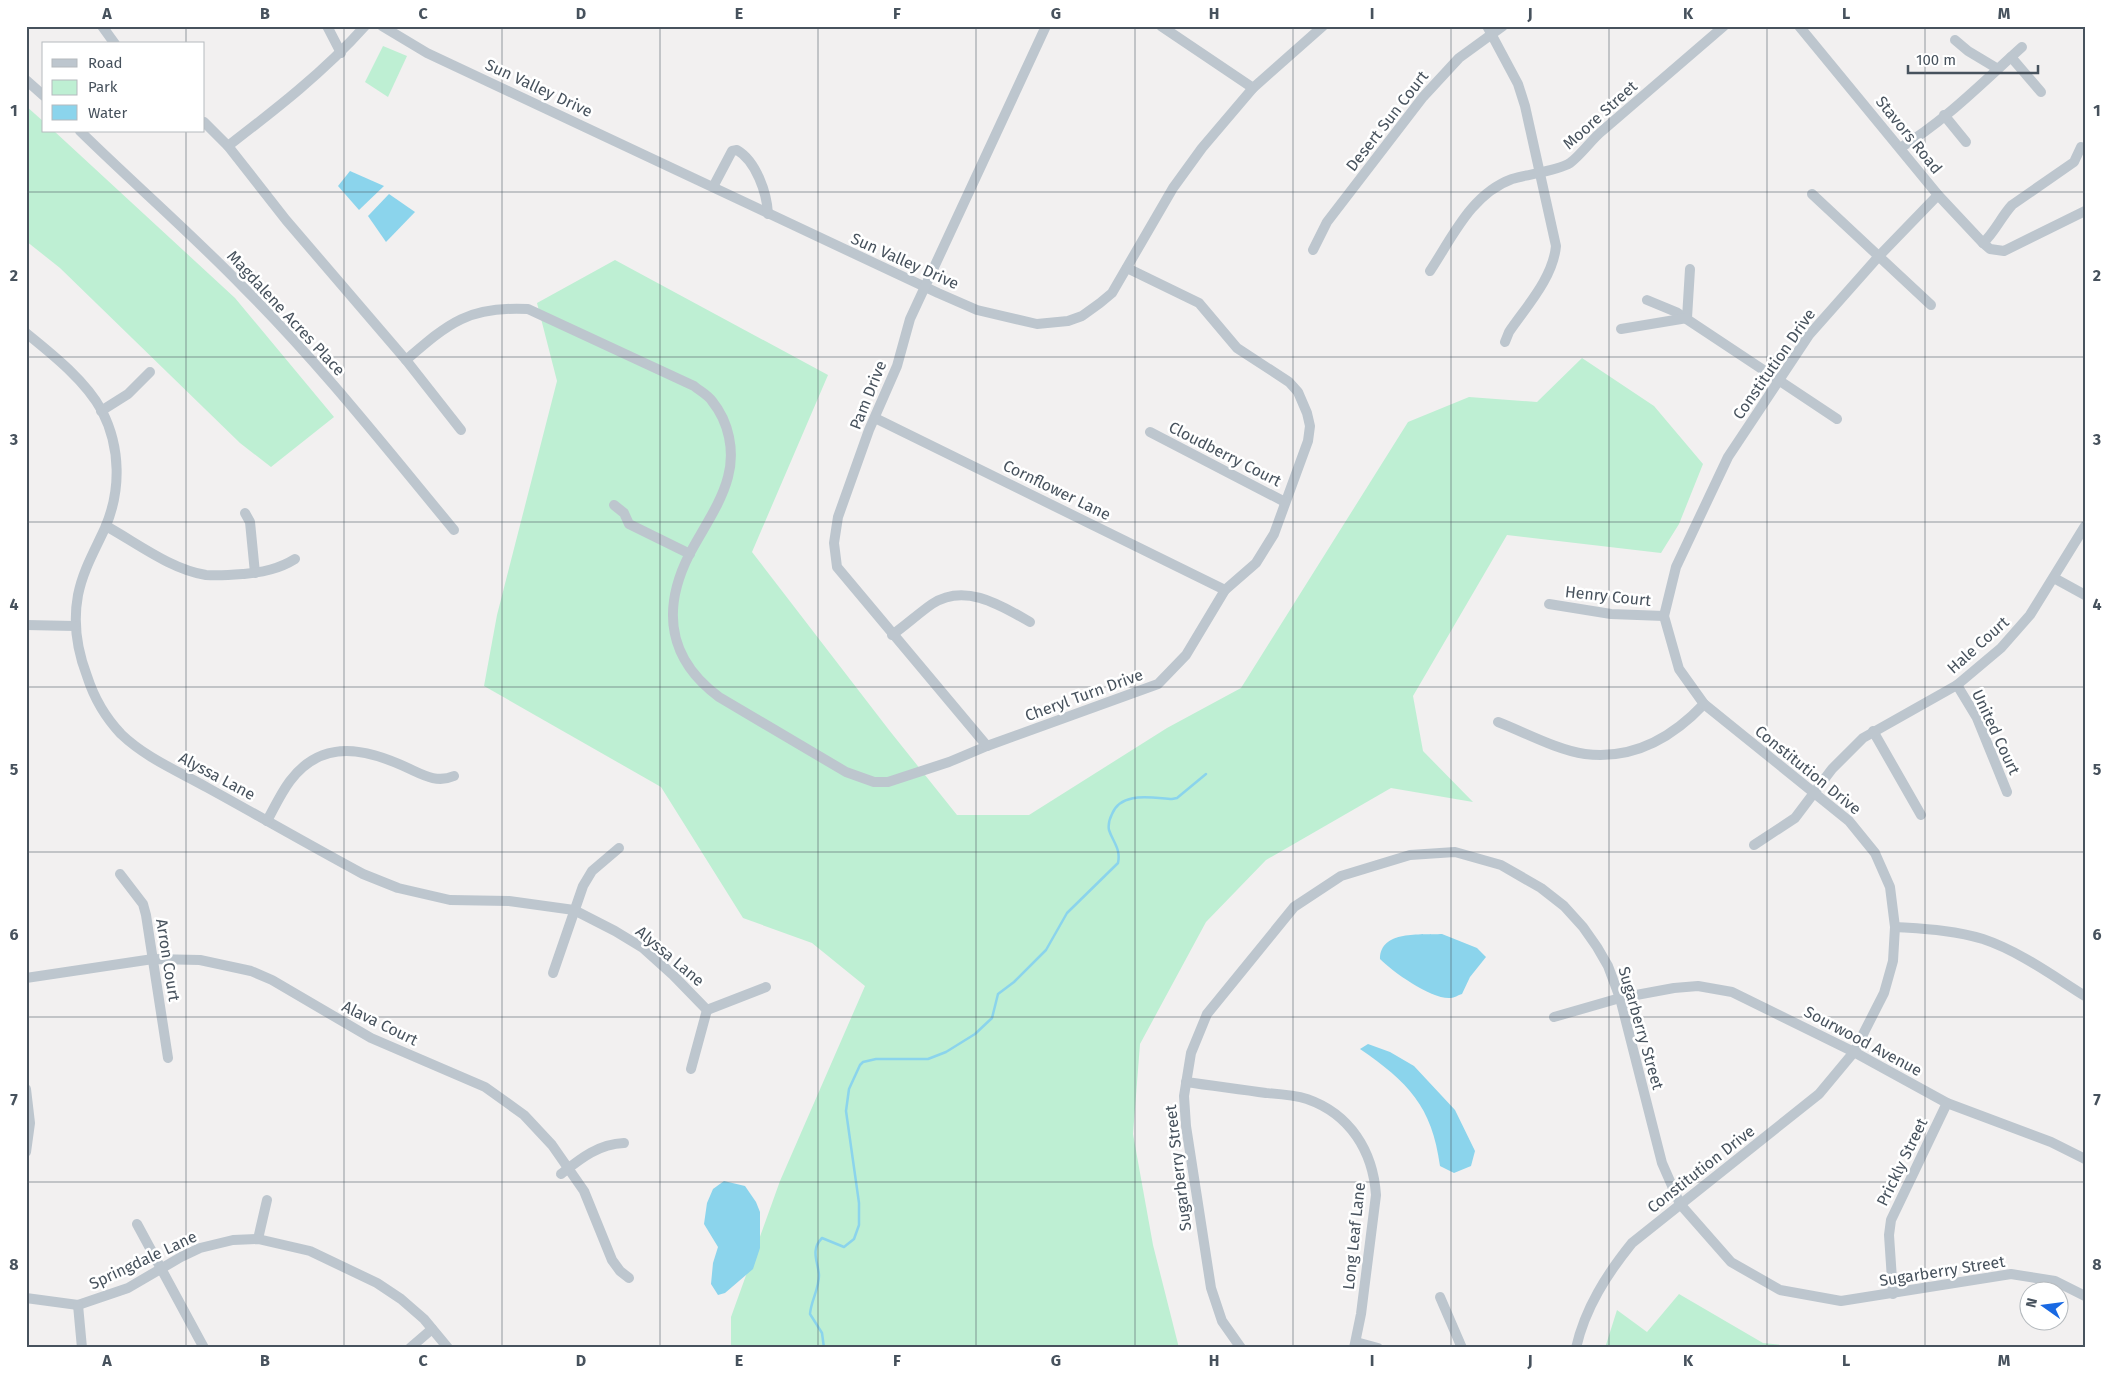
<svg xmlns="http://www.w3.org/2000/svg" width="2111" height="1374" font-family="'Fira Sans',sans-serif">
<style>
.green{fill:#beefd3}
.water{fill:#8bd4ec}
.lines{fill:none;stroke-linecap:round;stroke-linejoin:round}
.stream{stroke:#8bd4ec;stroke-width:2.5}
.minor{stroke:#bdc6ce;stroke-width:10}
.grid{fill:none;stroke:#47525d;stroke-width:1;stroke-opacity:0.55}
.labels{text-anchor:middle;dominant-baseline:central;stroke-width:5;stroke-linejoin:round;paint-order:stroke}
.street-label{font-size:16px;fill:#47525d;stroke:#fff}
.neatline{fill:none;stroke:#47525d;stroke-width:2}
.grid-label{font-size:16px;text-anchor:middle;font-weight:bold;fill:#47525d}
</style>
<rect width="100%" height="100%" fill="#f2f0f0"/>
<g class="green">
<polygon points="383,46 407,56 388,97 365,82"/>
<polygon points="26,106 44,122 44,131 54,131 235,298 334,417 271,467 240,443 60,268 26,241"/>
<polygon points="615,260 828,375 752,552 889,730 957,815 1029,815 1167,728 1241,688 1408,422 1469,397 1537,402 1582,358 1654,406 1703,464 1679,524 1661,553 1507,535 1413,696 1423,751 1473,802 1391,788 1266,860 1206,922 1140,1044 1133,1134 1153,1245 1179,1348 731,1348 731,1317 780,1181 865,986 812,943 743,918 661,787 484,686 497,615 557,381 537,303"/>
<polygon points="1679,1294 1763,1343 1809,1348 1605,1348 1617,1310 1647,1332"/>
</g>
<g class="water">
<polygon points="350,171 384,186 359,210 338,186"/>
<polygon points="389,194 415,212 386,242 368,216"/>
<path d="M1442 934 1477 948 1486 957 1470 977 1462 994C1458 995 1454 998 1451 998 1432 1000 1393 972 1380 959 1380 930 1421 935 1442 934Z"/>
<path d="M1368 1044 1390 1052 1414 1066 1455 1110 1475 1151 1471 1166 1454 1173 1440 1166C1432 1106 1408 1082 1360 1049Z"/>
<polygon points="724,1181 745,1186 756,1202 760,1212 760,1248 753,1269 725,1293 718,1295 711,1284 713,1263 718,1247 704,1224 707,1203 713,1189"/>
</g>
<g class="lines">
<path class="stream" d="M824 1348 822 1333 810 1314C811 1301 819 1289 819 1275 818 1262 810 1250 822 1238L844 1247 854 1239 859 1225V1203L846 1111 849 1089 860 1065 863 1062 876 1059H928L946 1052 975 1034 992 1018 998 994 1014 982 1046 950 1067 913 1118 863C1121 849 1113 842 1109 830 1108 825 1110 818 1112 814 1121 791 1152 798 1172 799L1177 798 1206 774"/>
<g class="minor">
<polyline points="102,26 115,44"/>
<polyline points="327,26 341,53"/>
<polyline points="382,26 427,53 938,293 977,310 1037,324 1068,321 1082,316 1100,303 1112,293 1173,188 1202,148 1253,88 1323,26"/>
<polyline points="1161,26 1253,88"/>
<path d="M1487 26 1518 84 1525 106 1556 246C1553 278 1526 307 1509 332L1505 342"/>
<polyline points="1799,26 1938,195 1983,243 1990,249 2004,251 2085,211"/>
<polyline points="1955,40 1968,51 1998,69"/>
<polyline points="2011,57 2041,92"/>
<polyline points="26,80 44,96"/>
<polyline points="1944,115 1966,142"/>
<polyline points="204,122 228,146 286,220 406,360 461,430"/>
<path d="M80 131C134 184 192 234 245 289 320 364 386 448 454 530"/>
<path d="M228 146C276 109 324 72 365 26"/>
<path d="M1900 148C1945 121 1983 82 2022 47"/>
<path d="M713 187 732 151 737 150C756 161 767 193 768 214"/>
<polyline points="1812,194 1931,305"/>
<path d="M1983 243C1995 232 2001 217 2012 205L2074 162 2081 147"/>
<polyline points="1313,250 1327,222 1423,97 1459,58 1503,26"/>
<path d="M1430 271C1452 238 1471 194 1512 179 1528 174 1557 171 1570 163 1582 154 1591 140 1602 131 1643 96 1683 61 1724 26"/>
<polyline points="1647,300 1676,312 1837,419"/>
<polyline points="1687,318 1690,269"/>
<polyline points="1621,329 1687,318"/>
<path d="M26 333C52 354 86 381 102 411 121 448 121 491 105 528 95 550 83 570 78 595 73 622 77 650 87 676 94 698 105 717 121 734 146 758 178 771 208 788 259 816 311 846 363 874L398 888 450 900 509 901 574 910 615 931 643 948 673 975 707 1010"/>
<path d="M406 360C449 323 468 306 528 309L694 386C700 391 708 395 712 401 729 422 735 451 728 477 721 504 702 530 689 555 661 611 669 660 719 697L846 772 874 782H888L949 762 987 746 1158 684 1186 655 1225 590 1256 563 1274 534 1308 441 1310 426 1307 413 1298 392 1289 382 1237 348 1199 303 1127 268"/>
<polyline points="101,411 128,394 150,372"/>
<polyline points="875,418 1225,590"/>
<polyline points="1150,432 1285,502"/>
<polyline points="614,505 624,513 629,524 690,554"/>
<polyline points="245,513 250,522 255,573"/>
<path d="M106 526C137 543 170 569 206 575 219 576 231 575 244 574 263 572 279 569 295 559"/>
<polyline points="2054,578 2085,595"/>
<polyline points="1549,604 1611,614 1664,616"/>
<polyline points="26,625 75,626"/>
<path d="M892 635C906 625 919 613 932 604 965 582 1002 606 1030 622"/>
<polyline points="1957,685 1977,718 2007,792"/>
<path d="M1498 722C1524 732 1557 750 1585 754 1633 760 1672 738 1704 704"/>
<polyline points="1873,731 1921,815"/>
<polyline points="987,746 837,567 834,543 838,517 869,430 897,366 910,319 1046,26"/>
<path d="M267 821C274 808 281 793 290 781 323 737 368 749 410 769 425 776 438 783 454 776"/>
<polyline points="1754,845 1795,818 1832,769 1863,738 1957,685 2001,648 2030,615 2085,526"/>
<polyline points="120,874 143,904 146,915 168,1058"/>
<path d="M1895 927C1925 929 1954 930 1983 939 2019 951 2053 976 2085 996"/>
<polyline points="553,973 583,886 592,871 619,848"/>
<polyline points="26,978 153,959 200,960 251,971 272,980 371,1038 485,1087 524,1115 552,1145 584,1191 612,1260 620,1271 629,1278"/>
<polyline points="707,1010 766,987"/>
<polyline points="1554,1017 1620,998 1674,988 1698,986 1732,992 1854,1052 1947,1103 2051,1142 2085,1159"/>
<polyline points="691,1069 707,1010"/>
<path d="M1186 1082C1213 1086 1239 1089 1266 1093 1279 1094 1294 1095 1307 1099 1350 1114 1373 1151 1376 1195L1361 1314 1354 1348"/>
<polyline points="26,1089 30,1123 26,1152"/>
<path d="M561 1174C580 1159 598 1144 624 1143"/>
<polyline points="137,1224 204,1348"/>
<polyline points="258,1239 267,1200"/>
<polyline points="1893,1294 1889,1235 1891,1220 1947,1103"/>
<polyline points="1440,1297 1462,1348"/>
<polyline points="26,1298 78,1305 128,1288 181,1257 200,1248 233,1240 258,1239 310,1251 377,1283 401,1299 424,1319 448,1348"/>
<polyline points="78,1305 82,1348"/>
<polyline points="1356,1342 1378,1348"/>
<polyline points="410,1348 432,1329"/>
<polyline points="1241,1348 1222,1321 1211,1288 1186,1126 1184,1096 1191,1053 1207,1014 1294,907 1341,876 1410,855 1455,852 1501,865 1541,888 1564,906 1583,927 1597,947 1608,966 1620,998 1662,1163 1680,1204 1731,1262 1780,1290 1841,1301 2011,1274 2055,1281 2085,1296"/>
<path d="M1576 1348C1585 1308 1607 1274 1632 1243L1819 1094 1854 1052 1884 993 1893 961 1895 927 1890 887 1875 853 1849 821 1704 704 1679 669 1664 616 1676 567 1728 457 1809 335 1879 256 1938 195"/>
</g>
</g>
<path class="grid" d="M186 26V44M344 26V1348M502 26V1348M660 26V1348M818 26V1348M976 26V1348M1135 26V1348M1293 26V1348M1451 26V1348M1609 26V1348M1767 26V1348M1925 26V1348M186 131V1348M26 192H2085M26 357H2085M26 522H2085M26 687H2085M26 852H2085M26 1017H2085M26 1182H2085"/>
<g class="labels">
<g class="street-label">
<text transform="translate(539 88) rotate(25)">Sun Valley Drive</text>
<text transform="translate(1600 115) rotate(-42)">Moore Street</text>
<text transform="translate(1387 121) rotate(-52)">Desert Sun Court</text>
<text transform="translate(1909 135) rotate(51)">Stavors Road</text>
<text transform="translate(905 261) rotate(24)">Sun Valley Drive</text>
<text transform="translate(286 313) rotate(47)">Magdalene Acres Place</text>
<text transform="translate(1774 364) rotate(-55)">Constitution Drive</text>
<text transform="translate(868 395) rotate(-68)">Pam Drive</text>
<text transform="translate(1225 454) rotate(27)">Cloudberry Court</text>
<text transform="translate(1057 490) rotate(26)">Cornflower Lane</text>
<text transform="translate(1608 596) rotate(6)">Henry Court</text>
<text transform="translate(1978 645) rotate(-42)">Hale Court</text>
<text transform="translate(1084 695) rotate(-20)">Cheryl Turn Drive</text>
<text transform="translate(1996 732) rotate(65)">United Court</text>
<text transform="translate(1808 770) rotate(39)">Constitution Drive</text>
<text transform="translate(217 776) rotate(28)">Alyssa Lane</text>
<text transform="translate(670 956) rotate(40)">Alyssa Lane</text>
<text transform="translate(168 960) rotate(81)">Arron Court</text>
<text transform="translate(380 1023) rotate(26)">Alava Court</text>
<text transform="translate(1641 1028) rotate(74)">Sugarberry Street</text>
<text transform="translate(1863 1041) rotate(28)">Sourwood Avenue</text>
<text transform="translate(1902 1162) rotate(-64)">Prickly Street</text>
<text transform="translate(1178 1168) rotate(-97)">Sugarberry Street</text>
<text transform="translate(1701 1169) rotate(-38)">Constitution Drive</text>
<text transform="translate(1354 1236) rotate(-84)">Long Leaf Lane</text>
<text transform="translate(143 1260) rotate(-25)">Springdale Lane</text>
<text transform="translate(1942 1271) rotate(-9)">Sugarberry Street</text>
</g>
</g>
<rect width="2111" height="1374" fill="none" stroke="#ffffff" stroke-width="55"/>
<rect x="42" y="42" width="162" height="90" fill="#ffffff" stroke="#b5babe"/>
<rect x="52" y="59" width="25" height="8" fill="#bdc6ce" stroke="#b5babe"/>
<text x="88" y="68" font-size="15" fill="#47525d">Road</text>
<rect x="52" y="80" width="25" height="15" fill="#beefd3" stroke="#b5babe"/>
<text x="88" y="92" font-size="15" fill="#47525d">Park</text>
<rect x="52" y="105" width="25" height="15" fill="#8bd4ec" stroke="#b5babe"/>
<text x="88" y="118" font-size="15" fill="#47525d">Water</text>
<g transform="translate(2044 1306) rotate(284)"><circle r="24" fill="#ffffff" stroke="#b5babe"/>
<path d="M0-4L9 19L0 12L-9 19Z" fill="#1969e3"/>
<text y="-8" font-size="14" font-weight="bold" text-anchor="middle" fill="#47525d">N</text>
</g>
<path d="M1908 65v8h130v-8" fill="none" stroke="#47525d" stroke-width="2.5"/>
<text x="1916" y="65" font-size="15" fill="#47525d" stroke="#ffffff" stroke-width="4" paint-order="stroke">100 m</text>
<rect x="28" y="28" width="2056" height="1318" class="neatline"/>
<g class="grid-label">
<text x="107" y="19">A</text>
<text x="265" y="19">B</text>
<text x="423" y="19">C</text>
<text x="581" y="19">D</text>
<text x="739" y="19">E</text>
<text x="897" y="19">F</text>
<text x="1056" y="19">G</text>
<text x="1214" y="19">H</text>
<text x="1372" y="19">I</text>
<text x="1530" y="19">J</text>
<text x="1688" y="19">K</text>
<text x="1846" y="19">L</text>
<text x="2004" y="19">M</text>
<text x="14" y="116">1</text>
<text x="2097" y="116">1</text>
<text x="14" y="281">2</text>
<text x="2097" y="281">2</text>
<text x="14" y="445">3</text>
<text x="2097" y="445">3</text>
<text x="14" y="610">4</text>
<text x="2097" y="610">4</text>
<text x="14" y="775">5</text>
<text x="2097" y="775">5</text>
<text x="14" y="940">6</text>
<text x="2097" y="940">6</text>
<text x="14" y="1105">7</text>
<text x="2097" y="1105">7</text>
<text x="14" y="1270">8</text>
<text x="2097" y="1270">8</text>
<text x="107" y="1366">A</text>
<text x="265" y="1366">B</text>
<text x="423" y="1366">C</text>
<text x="581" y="1366">D</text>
<text x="739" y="1366">E</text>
<text x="897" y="1366">F</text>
<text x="1056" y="1366">G</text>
<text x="1214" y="1366">H</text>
<text x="1372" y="1366">I</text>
<text x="1530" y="1366">J</text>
<text x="1688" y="1366">K</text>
<text x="1846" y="1366">L</text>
<text x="2004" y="1366">M</text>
</g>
</svg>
